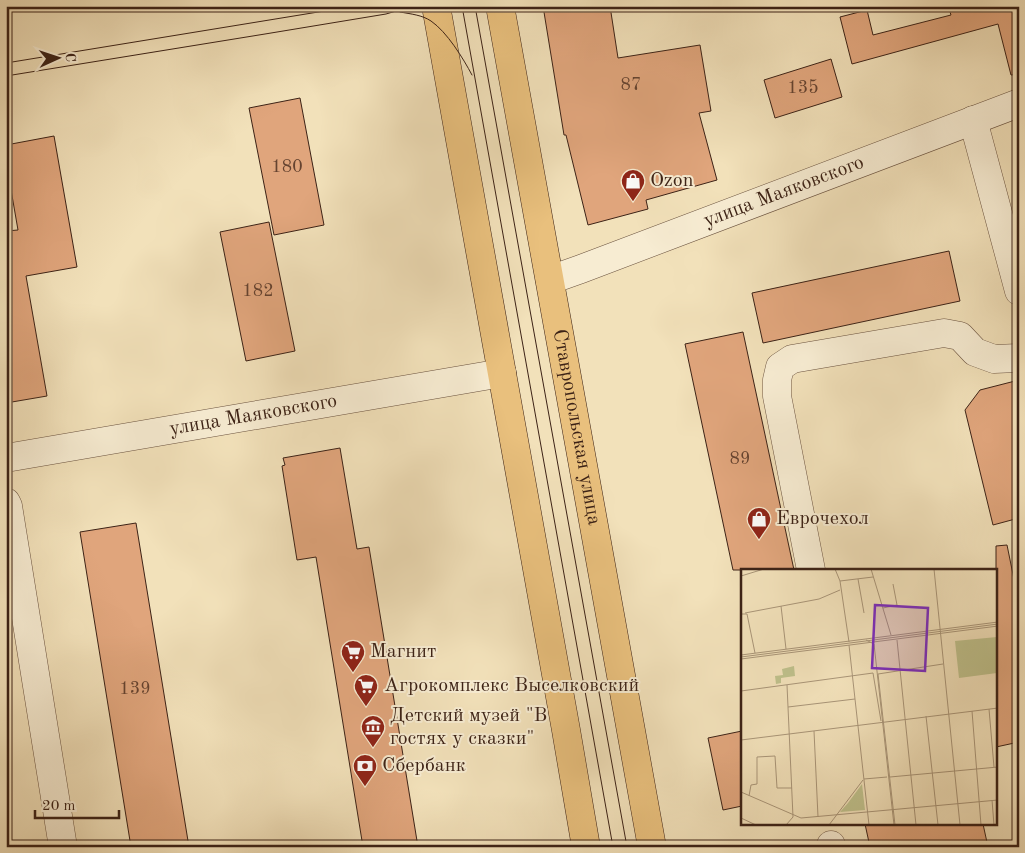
<svg xmlns="http://www.w3.org/2000/svg" width="1025" height="853" font-family="'Old Standard TT',serif">
<style>
.building{fill:#e0a57c;stroke:#3c2216}
.lines{fill:none;stroke-linecap:round;stroke-linejoin:round}
.minor-casing{stroke:#6a523f;stroke-width:29}
.major-casing{stroke:#3c2216;stroke-width:29}
.minor{stroke:#f7ecd2;stroke-width:28}
.major{stroke:#e9c07d;stroke-width:28}
.tram{stroke:#3c2216;stroke-width:1}
.labels{text-anchor:middle;dominant-baseline:central;stroke-width:4;stroke-linejoin:round;paint-order:stroke}
.number-label{font-size:18px;fill:#654330}
.poi-label{font-size:20px;fill:#3c2216;stroke:#f7ecd2;text-anchor:start}
.street-label{font-size:20px;fill:#3c2216;stroke:#f7ecd2}
.inset-road{fill:none;stroke:#a99578;stroke-width:1}
.view{fill:#7b2cbf;fill-opacity:0.15;stroke:#7b2cbf;stroke-width:2.5}
.inset-edge{fill:none;stroke:#3c2216;stroke-width:2.5}
</style>
<rect width="100%" height="100%" fill="#f2e1ba"/>
<filter id="stains"><feTurbulence type="fractalNoise" baseFrequency=".004" numOctaves="4"/><feColorMatrix values="0 0 0 0 .2 0 0 0 0 .09 0 0 0 0 .02 0 0 0 .5 -.17"/></filter>
<radialGradient id="worn" r=".72"><stop offset=".6" stop-color="#630" stop-opacity="0"/><stop offset="1" stop-color="#630" stop-opacity=".3"/></radialGradient>
<g class="building">
<polygon points="543,6 610,6 618,58 700,45 711,111 699,113 717,180 646,200 648,209 588,225 566,135 564,135"/>
<polygon points="948,6 1019,6 1019,74 1011,75 998,24 852,64 840,17 867,10 873,35 951,15"/>
<polygon points="831,59 842,97 775,118 764,80"/>
<polygon points="300,98 324,225 274,235 249,108"/>
<polygon points="54,136 77,267 26,276 47,396 6,403 6,231 18,230 6,161 6,145"/>
<polygon points="269,222 295,351 246,361 220,232"/>
<polygon points="949,251 960,301 763,343 752,293"/>
<polygon points="743,332 794,570 733,570 685,344"/>
<polygon points="1019,380 1019,518 993,525 965,410 980,390"/>
<polygon points="340,448 357,549 369,547 418,847 363,847 316,557 297,560 282,466 285,465 283,458"/>
<polygon points="136,523 189,847 131,847 80,532"/>
<polygon points="1007,545 1019,604 1019,742 996,747 996,546"/>
<polygon points="742,731 742,806 723,810 708,738"/>
<polygon points="865,824 983,824 988,847 870,847"/>
</g>
<g class="lines">
<g class="minor-casing">
<g id="minor">
<polyline points="973,120 1019,291"/>
<path id="s1" d="M550 280 581 269 1019 103"/>
<path id="s2" d="M6 458 502 373"/>
<polyline points="6,502 8,506 63,847"/>
<polyline points="811,570 777,396 777,380 780,367 792,359 944,333 960,336 975,352 994,359 1019,358"/>
<polyline points="831,845 831,847"/>
</g>
</g>
<g class="major-casing">
<g id="major">
<polyline points="436,6 566,730 586,847"/>
<path id="s3" d="M500 6 652 847"/>
</g>
</g>
<use href="#minor" class="minor"/>
<use href="#major" class="major"/>
<g class="tram">
<polyline points="462,6 613,847"/>
<polyline points="475,6 627,847"/>
<path d="M400 12C411 14 422 15 431 21 447 32 463 58 472 75"/>
<polyline points="6,63 355,6"/>
<polyline points="6,76 265,34 386,14 413,6"/>
</g>
</g>
<defs>
<g id="shop-pin" transform="scale(1.25)"><path d="M0 17L-7.5 6A9.5 9.5 0 1 1 7.5 6Z" fill="#8f2418" stroke="#f7ecd2"/><path d="M-5-2.5h2.3a2.7 3.5 0 0 1 5.4 0H5L5.5 6h-11ZM-1.5-2.5h3a1.5 2.3 0 0 0-3 0Z" fill="#fff"/></g>
<g id="supermarket-pin" transform="scale(1.25)"><path d="M0 17L-7.5 6A9.5 9.5 0 1 1 7.5 6Z" fill="#8f2418" stroke="#f7ecd2"/><path d="M-6-5.5h2.5l.6 2H6L4.5 2H-2.5L-4.4-4H-6ZM-1.5 3.2a1.3 1.3 0 1 0 .1 0ZM3 3.2a1.3 1.3 0 1 0 .1 0Z" fill="#fff"/></g>
<g id="museum-pin" transform="scale(1.25)"><path d="M0 17L-7.5 6A9.5 9.5 0 1 1 7.5 6Z" fill="#8f2418" stroke="#f7ecd2"/><path d="M0-6L6-3V-2H-6V-3ZM-5-1h2V3h-2ZM-1-1h2V3h-2ZM3-1h2V3H3ZM-6 4H6V6H-6Z" fill="#fff"/></g>
<g id="bank-pin" transform="scale(1.25)"><path d="M0 17L-7.5 6A9.5 9.5 0 1 1 7.5 6Z" fill="#8f2418" stroke="#f7ecd2"/><path d="M-6-4H6V4H-6ZM0-2.3a2.3 2.3 0 1 0 0 4.6a2.3 2.3 0 1 0 0-4.6Z" fill="#fff"/></g>
</defs>
<g fill-rule="evenodd">
<use href="#shop-pin" x="633" y="181"/>
<use href="#shop-pin" x="759" y="519"/>
<use href="#supermarket-pin" x="353" y="652"/>
<use href="#supermarket-pin" x="366" y="686"/>
<use href="#museum-pin" x="373" y="727"/>
<use href="#bank-pin" x="365" y="766"/>
</g>
<g class="labels">
<g class="number-label">
<text x="631" y="85">87</text>
<text x="803" y="88">135</text>
<text x="287" y="167">180</text>
<text x="258" y="291">182</text>
<text x="740" y="459">89</text>
<text x="135" y="689">139</text>
</g>
<g class="poi-label">
<text x="650" y="181">Ozon</text>
<text x="776" y="519">Еврочехол</text>
<text x="370" y="652">Магнит</text>
<text x="384" y="686">Агрокомплекс Выселковский</text>
<text x="390" y="716">Детский музей "В<tspan x="390" dy="23">гостях у сказки"</tspan></text>
<text x="382" y="766">Сбербанк</text>
</g>
<g class="street-label">
<text stroke="none"><textPath href="#s1" startOffset="250">улица Маяковского</textPath></text>
<text stroke="none"><textPath href="#s2" startOffset="251">улица Маяковского</textPath></text>
<text stroke="none"><textPath href="#s3" startOffset="428">Ставропольская улица</textPath></text>
</g>
</g>
<g transform="translate(741 569)">
<rect width="256" height="256" fill="#f2e1ba"/>
<path d="M256 68V104L218 109 214 72ZM53 97 54 107 40 109V114L35 115 34 107 42 106 41 100ZM121 215 124 241 99 243 107 234Z" fill="#bfc18c"/>
<path class="inset-road" d="M94 0 99 12 108 73M130 0 150 66M193 0 219 256M0 7 23 0M117 10 123 44M99 12 132 8M40 37 45 80M142 39 156 36 152 15M4 44 78 30 99 21M0 45H6L14 84M125 71 133 75 153 256M156 71 175 256M108 76 128 256M0 86 257 53M0 88 257 55M0 90 257 57M0 122 132 104 140 152M47 138 114 130M248 140 253 198M231 142 240 256M185 147 197 256M73 162 77 248M0 171 257 139M149 208 257 198M123 210 146 208M0 223 60 249 257 231M8 227 10 216 16 215V188L34 187 36 219H51M251 231 253 256M0 249 15 256M45 256 52 248 46 116M88 256 122 211M154 256 137 105 202 95"/>
<path class="view" d="M134 36 187 39 184 102 131 99Z"/>
<rect width="256" height="256" class="inset-edge"/>
</g>
<rect width="1025" height="853" fill="none" stroke="#f2e1ba" stroke-width="25"/>
<rect x="8" y="8" width="1010" height="838" fill="none" stroke="#3c2216" stroke-width="2.5"/>
<rect x="12" y="12" width="1000" height="828" fill="none" stroke="#3c2216"/>
<g transform="translate(58 58) rotate(87)" stroke="#f7ecd2" stroke-width="4" paint-order="stroke">
<path d="M0-4L9 19L0 12L-9 19Z" fill="#3c2216"/>
<text y="-8" font-size="14" font-weight="bold" text-anchor="middle" fill="#3c2216">С</text>
</g>
<path d="M35 810v8h84v-8" fill="none" stroke="#3c2216" stroke-width="2.5"/>
<text x="42" y="810" font-size="15" fill="#3c2216" stroke="#f7ecd2" stroke-width="4" paint-order="stroke">20 m</text>
<rect width="100%" height="100%" filter="url(#stains)"/>
<rect width="100%" height="100%" fill="url(#worn)"/>
</svg>
